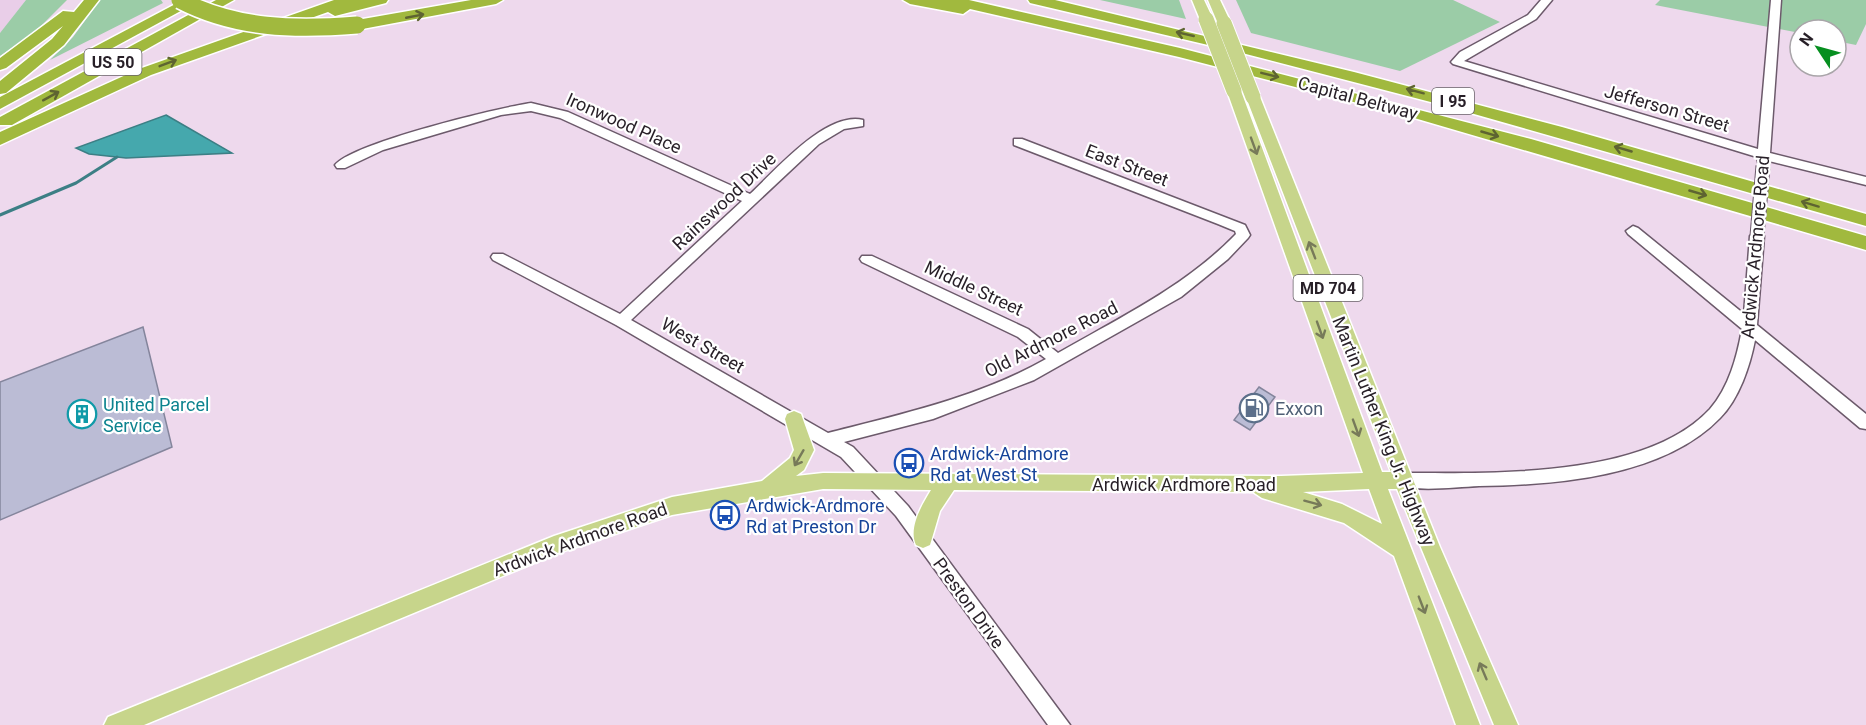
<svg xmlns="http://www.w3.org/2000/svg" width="1866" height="725" font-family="Roboto,sans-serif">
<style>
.built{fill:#e9cee8}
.green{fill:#9bcca7}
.water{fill:#45a8ad;stroke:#3c7f85;stroke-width:1.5}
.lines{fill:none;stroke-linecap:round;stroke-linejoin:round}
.stream{stroke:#3c7f85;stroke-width:3}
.building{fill:#bbbcd5;stroke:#84859c;stroke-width:1.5}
.minor-casing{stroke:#6c5a6b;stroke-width:3}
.major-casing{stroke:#fff;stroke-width:3}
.highway-casing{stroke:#fff;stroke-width:3}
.minor{fill:#fff;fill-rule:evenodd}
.major{fill:#c7d58b;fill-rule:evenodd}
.highway{fill:#a1b93e;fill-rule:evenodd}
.minor-bridge-casing{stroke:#6c5a6b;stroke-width:15;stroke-linecap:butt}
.major-bridge-casing{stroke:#fff;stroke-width:17;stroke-linecap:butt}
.highway-bridge-casing{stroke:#fff;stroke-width:20;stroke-linecap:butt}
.minor-bridge{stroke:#fff;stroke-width:13}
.major-bridge{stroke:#c7d58b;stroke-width:15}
.highway-bridge{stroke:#a1b93e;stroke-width:17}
.oneway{stroke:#5e6431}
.oneway2{stroke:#777a59}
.labels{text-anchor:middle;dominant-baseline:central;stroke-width:4.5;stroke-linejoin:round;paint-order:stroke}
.shield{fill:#fff;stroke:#686268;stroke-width:1.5}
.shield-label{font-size:16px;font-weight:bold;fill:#271f27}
.street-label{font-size:18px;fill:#271f27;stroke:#fff}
.culture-label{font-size:18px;fill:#0d838f;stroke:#fff;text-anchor:start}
.service-label{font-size:18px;fill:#4e5e75;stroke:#fff;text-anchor:start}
.transit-label{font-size:18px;fill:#164399;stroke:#fff;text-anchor:start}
</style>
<rect width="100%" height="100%" fill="#eed9ed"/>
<polygon class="built" points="0,0 26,0 0,33"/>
<g class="green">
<polygon points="26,0 67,0 35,32 0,56 0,33"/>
<polygon points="100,0 161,0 163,3 50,60 73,37"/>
<polygon points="1100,0 1179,0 1186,19"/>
<polygon points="1236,0 1453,0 1500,22 1400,71 1251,33"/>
<polygon points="1660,0 1866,0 1866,24 1856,45 1836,41 1836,30 1800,30 1800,33 1655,5"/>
</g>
<polygon class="water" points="166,115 232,153 126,158 89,154 76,148"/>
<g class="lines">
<polyline class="stream" points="0,215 76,183 117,157"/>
</g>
<g class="building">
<polygon points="143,327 172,447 0,520 0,382"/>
<polygon points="1259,387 1275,397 1250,430 1234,420"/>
</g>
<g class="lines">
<g class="minor-casing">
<g id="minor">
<polygon points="1541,0 1552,0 1536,19 1464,61 1758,149 1771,0 1781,0 1770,153 1866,177 1866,185 1769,161 1767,166 1759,166 1757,157 1453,64 1451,62 1460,52 1528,15"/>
<path d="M531 103 568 112 750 194C775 171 826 111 863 120V126L844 129 819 144 631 320 828 433C902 414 979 397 1046 359L1018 337 862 262 860 259 862 256H872L1028 329 1058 353C1121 317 1186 286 1236 234L1235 231 1218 224 1014 145V139H1022L1245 225 1250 235 1248 238 1228 259 1181 297 1034 380 933 419 844 442 853 447 908 506 1070 725H1048L896 516 841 457 616 325 493 260 491 257 493 254H503L620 314 742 201 560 118 531 111 501 115 383 150 345 168H337L335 165C353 143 497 108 531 103Z"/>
<path d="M1633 226 1638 228 1744 314 1750 236 1757 231 1762 233 1764 236 1757 325 1866 414V429L1860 428 1755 340C1750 366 1739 399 1720 418 1663 477 1556 485 1479 486 1457 487 1418 492 1397 485L1395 480 1397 475 1403 473C1491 473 1645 479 1710 409 1729 387 1737 357 1742 329L1628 234 1626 231Z"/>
</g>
</g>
<g class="major-casing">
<g id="major">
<polygon points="1192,0 1204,0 1213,19 1211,22 1201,22"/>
<polygon points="1208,0 1220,0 1231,23 1229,26 1219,26"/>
<path d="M1234 87 1241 91 1382 472H1391L1246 97 1248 94H1258L1260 97 1440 547 1518 725H1494L1397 489H1388L1480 725H1456L1394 556 1344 523 1262 498 1253 492 954 490 940 511 930 545 923 548 916 545C908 528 922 505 931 490L823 489 672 515 558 553 144 725H104L108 717 554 536 672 497 762 481 790 458 794 450 785 419 787 414 794 411 801 414 814 450 804 470 796 476 823 473 1281 476 1363 473 1227 91ZM1369 489 1382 524 1342 504 1303 492Z"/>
</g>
</g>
<g class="highway-casing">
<g id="highway">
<polygon points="84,0 99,0 64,45 6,93 0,94 0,81 52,39 63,26 6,68 0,70 0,58 63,11 74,12"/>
<polygon points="183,0 201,0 0,109 0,97"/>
<polygon points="216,0 234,0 12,125 0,125 0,117"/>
<polygon points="334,0 388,0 386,3 335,16 328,12 151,75 0,145 0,132 139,69"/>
<polygon points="471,0 503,0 496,4 357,30 349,25 357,20"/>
<polygon points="903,0 969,0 1180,48 1531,139 1866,236 1866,250 1404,115 1179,57 970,9 963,14 910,4"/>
<polygon points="1028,0 1055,0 1354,72 1562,127 1866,214 1866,226 1446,106 1242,53 1030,3"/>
</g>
</g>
<use href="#minor" class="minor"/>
<use href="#major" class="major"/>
<use href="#highway" class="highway"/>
<g class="minor-bridge-casing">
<polyline id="minor-bridge" points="1757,236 1763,166"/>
</g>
<g class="major-bridge-casing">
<g id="major-bridge">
<polyline points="1206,19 1234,91"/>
<polyline points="1224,23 1253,97"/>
</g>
</g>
<g class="highway-bridge-casing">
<path id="highway-bridge" d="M180 0C236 29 295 30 357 25"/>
</g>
<use href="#minor-bridge" class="minor-bridge"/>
<use href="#major-bridge" class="major-bridge"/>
<use href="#highway-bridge" class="highway-bridge"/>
</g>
<defs><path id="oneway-shaft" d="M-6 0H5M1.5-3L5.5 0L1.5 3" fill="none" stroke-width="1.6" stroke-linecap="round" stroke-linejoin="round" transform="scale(1.5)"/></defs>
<g class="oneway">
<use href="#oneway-shaft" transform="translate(415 16) rotate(-11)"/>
<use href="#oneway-shaft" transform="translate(1185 34) rotate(-167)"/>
<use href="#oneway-shaft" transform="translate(168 63) rotate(-21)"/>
<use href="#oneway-shaft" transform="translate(1270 75) rotate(14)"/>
<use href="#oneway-shaft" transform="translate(1415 91) rotate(-165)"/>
<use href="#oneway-shaft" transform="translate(51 96) rotate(-29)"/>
<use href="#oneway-shaft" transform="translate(1490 134) rotate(16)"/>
<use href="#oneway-shaft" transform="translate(1623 149) rotate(-164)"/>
<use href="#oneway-shaft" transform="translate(1698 193) rotate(16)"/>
<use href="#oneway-shaft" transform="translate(1810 204) rotate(-163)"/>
</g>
<g class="oneway2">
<use href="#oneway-shaft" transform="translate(1254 146) rotate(70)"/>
<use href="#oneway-shaft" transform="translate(1312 250) rotate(-111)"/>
<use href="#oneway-shaft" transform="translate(1320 330) rotate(70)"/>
<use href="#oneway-shaft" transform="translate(1356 428) rotate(70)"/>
<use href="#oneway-shaft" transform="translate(799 458) rotate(120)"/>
<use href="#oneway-shaft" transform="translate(1313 503) rotate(15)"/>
<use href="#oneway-shaft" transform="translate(1422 605) rotate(69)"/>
<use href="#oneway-shaft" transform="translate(1483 671) rotate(-113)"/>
</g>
<defs>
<g id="fuel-ring" transform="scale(1.5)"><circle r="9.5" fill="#fff" stroke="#5c6f8a" stroke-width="1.5"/><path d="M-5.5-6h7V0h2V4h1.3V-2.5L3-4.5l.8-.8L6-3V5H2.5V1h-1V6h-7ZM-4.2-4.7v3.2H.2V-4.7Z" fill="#5c6f8a"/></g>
<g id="building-ring" transform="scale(1.5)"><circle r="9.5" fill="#fff" stroke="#0f9aa8" stroke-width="1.5"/><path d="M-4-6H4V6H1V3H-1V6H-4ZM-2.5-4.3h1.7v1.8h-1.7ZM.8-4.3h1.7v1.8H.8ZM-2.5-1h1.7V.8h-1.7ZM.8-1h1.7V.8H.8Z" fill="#0f9aa8"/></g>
<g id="bus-ring" transform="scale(1.5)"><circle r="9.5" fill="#fff" stroke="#1a4fb4" stroke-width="1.5"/><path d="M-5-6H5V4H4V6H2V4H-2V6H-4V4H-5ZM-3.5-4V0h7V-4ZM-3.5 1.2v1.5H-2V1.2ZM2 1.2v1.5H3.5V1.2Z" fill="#1a4fb4"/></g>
</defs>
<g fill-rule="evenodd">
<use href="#fuel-ring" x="1254" y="408"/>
<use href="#building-ring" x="82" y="414"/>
<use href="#bus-ring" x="909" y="463"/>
<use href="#bus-ring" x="725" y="515"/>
</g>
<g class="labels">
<g class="shield">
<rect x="84.5" y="49" width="57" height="26" rx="4.5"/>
<rect x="1432" y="88" width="42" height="26" rx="4.5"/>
<rect x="1293.5" y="275" width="69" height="26" rx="4.5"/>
</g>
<g class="shield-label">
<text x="113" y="62">US 50</text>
<text x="1453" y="101">I 95</text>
<text x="1328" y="288">MD 704</text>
</g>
<g class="street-label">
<text transform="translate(1358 98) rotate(15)">Capital Beltway</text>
<text transform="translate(1667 108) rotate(16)">Jefferson Street</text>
<text transform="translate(624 123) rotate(24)">Ironwood Place</text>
<text transform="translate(1127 165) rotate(21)">East Street</text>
<text transform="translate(724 201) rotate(-43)">Rainswood Drive</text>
<text transform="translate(1755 247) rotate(-85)">Ardwick Ardmore Road</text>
<text transform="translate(974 288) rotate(25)">Middle Street</text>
<text transform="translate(1051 339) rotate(-27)">Old Ardmore Road</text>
<text transform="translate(703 345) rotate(30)">West Street</text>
<text transform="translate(1384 431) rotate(68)">Martin Luther King Jr. Highway</text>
<text x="1184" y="484">Ardwick Ardmore Road</text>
<text transform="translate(580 539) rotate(-20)">Ardwick Ardmore Road</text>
<text transform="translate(969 603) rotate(54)">Preston Drive</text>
</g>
<g class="culture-label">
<text x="103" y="404">United Parcel<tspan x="103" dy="21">Service</tspan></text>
</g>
<g class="service-label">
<text x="1275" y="408">Exxon</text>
</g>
<g class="transit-label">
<text x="930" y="453">Ardwick-Ardmore<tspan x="930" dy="21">Rd at West St</tspan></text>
<text x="746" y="505">Ardwick-Ardmore<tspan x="746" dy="21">Rd at Preston Dr</tspan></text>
</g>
</g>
<g transform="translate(1818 48) rotate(306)"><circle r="28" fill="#ffffff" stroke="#a9a5a9" stroke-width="1.5"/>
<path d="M0-4.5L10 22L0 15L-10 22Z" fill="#068f20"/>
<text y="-9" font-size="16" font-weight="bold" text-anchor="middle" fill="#271f27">N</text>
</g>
</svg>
